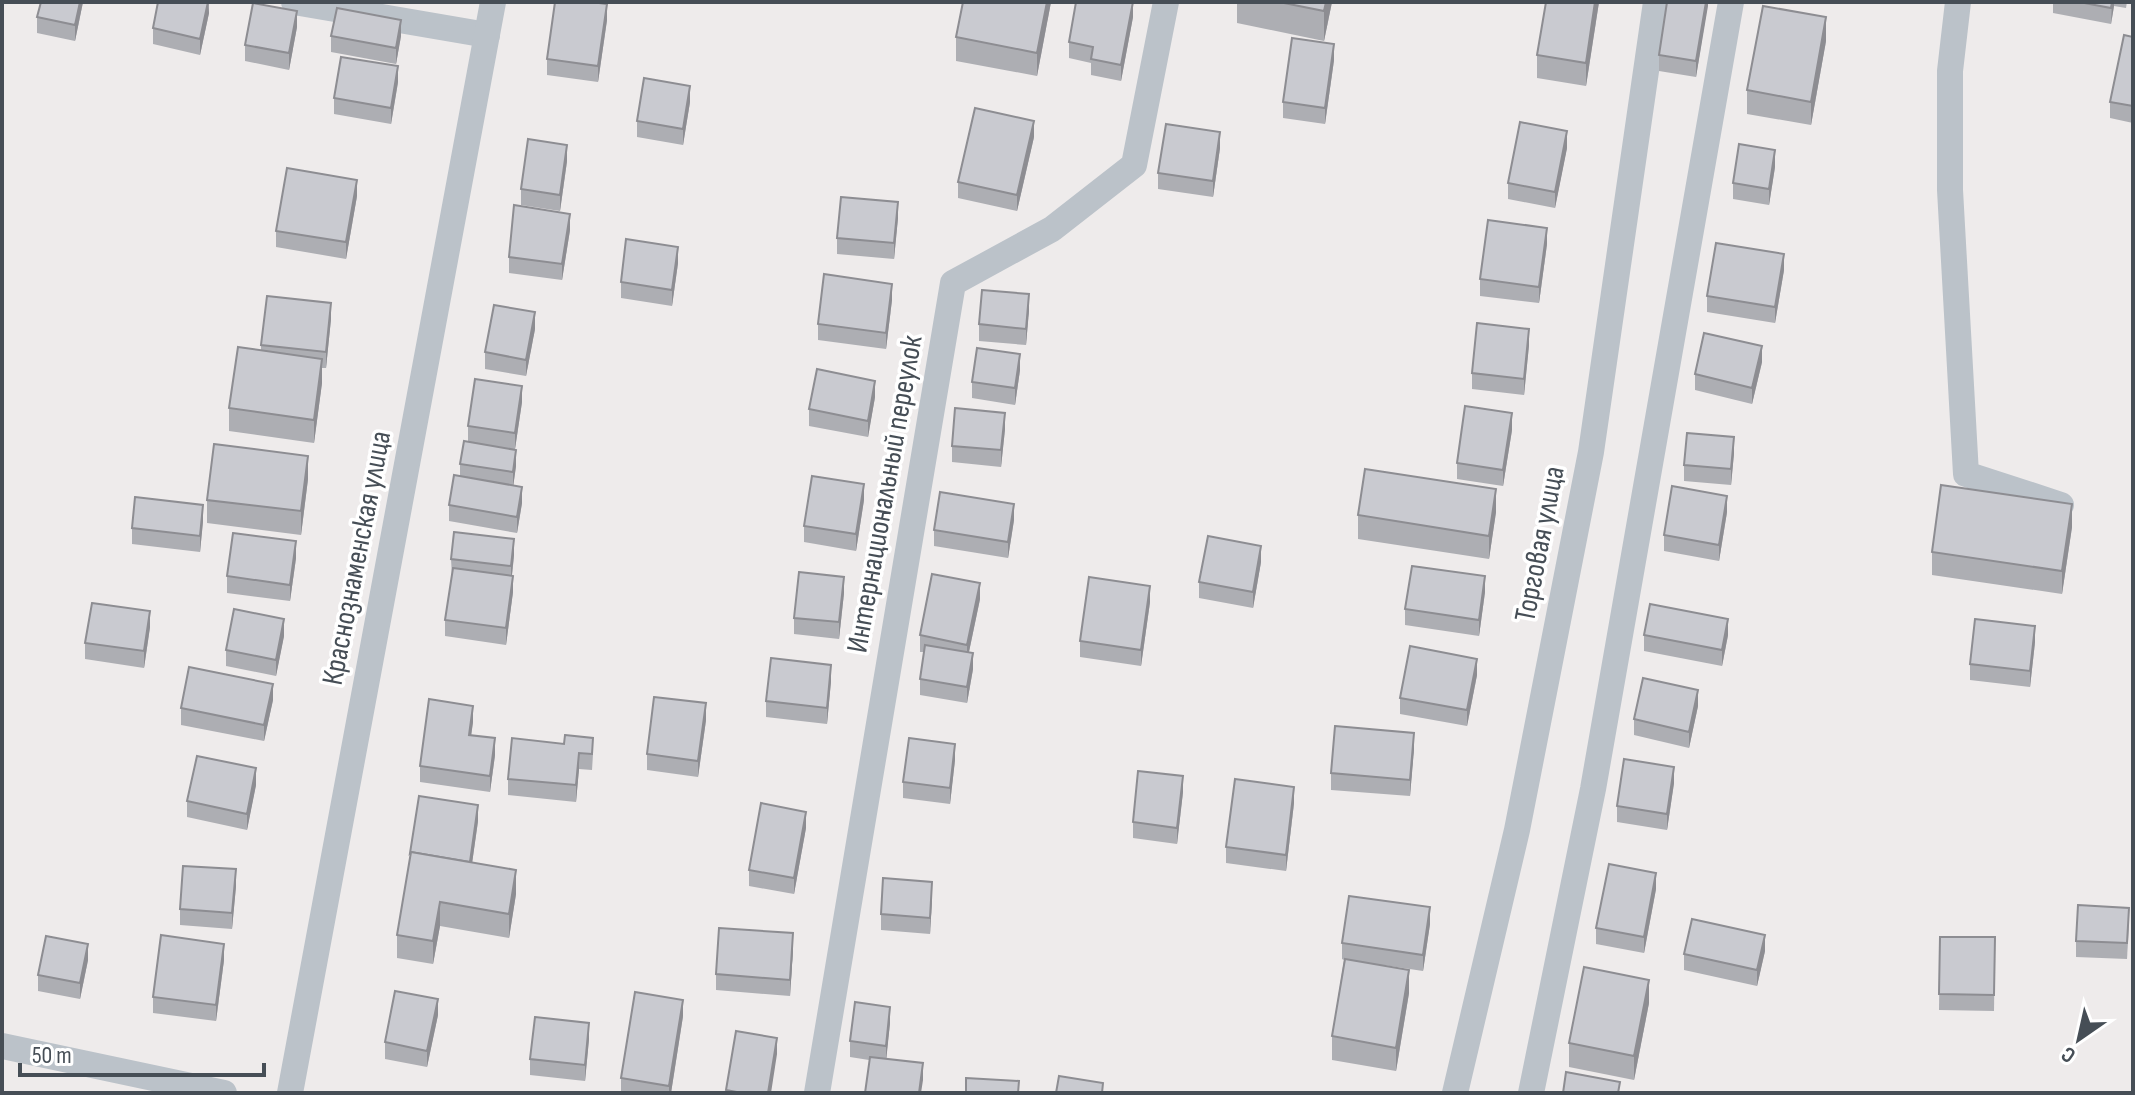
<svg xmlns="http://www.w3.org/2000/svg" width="2135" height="1095" font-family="'Sofia Sans Condensed',sans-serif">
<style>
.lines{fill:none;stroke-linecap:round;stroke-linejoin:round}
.street{stroke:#bbc2c9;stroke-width:26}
.wall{fill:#adaeb3}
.shaded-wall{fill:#8d8d92}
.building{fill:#c9cad0;stroke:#8d8d92;stroke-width:2}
.labels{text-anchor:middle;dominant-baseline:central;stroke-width:7;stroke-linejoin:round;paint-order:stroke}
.street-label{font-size:30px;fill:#464e56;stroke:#fff}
</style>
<rect width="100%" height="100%" fill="#eeebeb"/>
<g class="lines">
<g class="street">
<polyline points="294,2 487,35"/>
<polyline points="1958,2 1950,71 1950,190 1966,474 2061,505"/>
<polyline points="2,1046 224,1093"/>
<polyline points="290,1093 493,2"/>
<polyline points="817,1093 953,283 1052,229 1134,165 1166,2"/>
<polyline points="1455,1093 1517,830 1591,452 1656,2"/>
<polyline points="1531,1093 1593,789 1731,2"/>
</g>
</g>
<g class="wall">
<polygon points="41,2 83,2 75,41 37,33 37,17"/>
<polygon points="209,2 209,13 200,55 153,44 153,28"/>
<polygon points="1051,2 1037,76 956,61 956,37"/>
<polygon points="1237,2 1332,2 1324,41 1237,23"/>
<polygon points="1599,2 1586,86 1537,78 1537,55"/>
<polygon points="1708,2 1696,77 1659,71 1659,55"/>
<polygon points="2053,2 2127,2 2126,8 2114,6 2111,24 2053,13"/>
<polygon points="1133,17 1121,81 1091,75 1091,63 1069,58 1069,42"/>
<polygon points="607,20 598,82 547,75 547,59"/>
<polygon points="297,27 289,70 245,61 245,45"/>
<polygon points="331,36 401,36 396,64 331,52"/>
<polygon points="2133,37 2133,123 2110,118 2110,102"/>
<polygon points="1826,41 1811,125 1747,114 1747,90"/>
<polygon points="1334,60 1325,124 1283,118 1283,102"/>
<polygon points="398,82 391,124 334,114 334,98"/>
<polygon points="690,102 683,145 637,137 637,121"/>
<polygon points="1034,137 1017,211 958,198 958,182"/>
<polygon points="1220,148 1213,197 1158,189 1158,173"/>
<polygon points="1567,148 1555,208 1508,199 1508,183"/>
<polygon points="567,161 560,211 521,205 521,189"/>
<polygon points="1775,167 1769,205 1733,199 1733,183"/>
<polygon points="357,196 346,259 276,247 276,231"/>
<polygon points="898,218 894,259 837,254 837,238"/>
<polygon points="570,230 562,280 509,273 509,257"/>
<polygon points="1547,244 1539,303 1480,296 1480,279"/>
<polygon points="678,263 672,306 621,298 621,282"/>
<polygon points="1784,270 1775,323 1707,312 1707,296"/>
<polygon points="892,300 886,349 818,340 818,324"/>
<polygon points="1029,310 1026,345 979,341 979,324"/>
<polygon points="331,319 326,368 322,368 322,383 314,443 229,431 229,408 261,350 261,345"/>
<polygon points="535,329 526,376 485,369 485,352"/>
<polygon points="1529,345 1524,395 1472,389 1472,373"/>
<polygon points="1762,362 1752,404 1695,390 1695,374"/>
<polygon points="1020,370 1015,405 972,398 972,382"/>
<polygon points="875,397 868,437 809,426 809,409"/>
<polygon points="522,402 515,449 516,466 513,486 522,503 517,533 449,521 449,505 460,476 460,464 468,442 468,426"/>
<polygon points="1005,429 1001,467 952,462 952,446"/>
<polygon points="1512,430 1503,486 1457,479 1457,463"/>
<polygon points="1734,453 1731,485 1684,481 1684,465"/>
<polygon points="308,479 301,535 207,523 207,500"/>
<polygon points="864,500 856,551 804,542 804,526"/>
<polygon points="1496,512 1489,559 1358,539 1358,515"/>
<polygon points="1727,512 1719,561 1664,551 1664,535"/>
<polygon points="1014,520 1008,558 934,546 934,530"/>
<polygon points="203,521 200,552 132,544 132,528"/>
<polygon points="2072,527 2062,594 1932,575 1932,552"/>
<polygon points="514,555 512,576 513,592 506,645 445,636 445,620 452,576 451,559"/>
<polygon points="296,558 290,601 227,593 227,576"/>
<polygon points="1261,562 1253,608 1199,598 1199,582"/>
<polygon points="1485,592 1479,636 1405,625 1405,609"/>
<polygon points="844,593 839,639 794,634 794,618"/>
<polygon points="980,599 969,652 973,669 967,703 920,695 920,679 924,652 920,652 920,635"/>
<polygon points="1150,602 1141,666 1080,657 1080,641"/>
<polygon points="150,627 144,668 85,659 85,643"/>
<polygon points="1644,635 1728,635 1722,666 1644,651"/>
<polygon points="284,636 276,676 226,666 226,650"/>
<polygon points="2035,642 2030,687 1970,680 1970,664"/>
<polygon points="1477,675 1467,726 1400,714 1400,698"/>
<polygon points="831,681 827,724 766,717 766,701"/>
<polygon points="273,700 264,741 181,725 181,708"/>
<polygon points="1698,706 1689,748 1634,735 1634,719"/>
<polygon points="706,720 698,777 647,770 647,754"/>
<polygon points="473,722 471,735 495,755 490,792 420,782 420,766"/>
<polygon points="512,738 593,754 592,770 579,769 576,802 508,795 508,779"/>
<polygon points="1414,749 1410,796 1331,790 1331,773"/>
<polygon points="955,760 950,804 903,798 903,782"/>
<polygon points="1674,783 1667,830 1617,822 1617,806"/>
<polygon points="256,785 247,830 187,817 187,801"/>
<polygon points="1183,792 1177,844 1133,838 1133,822"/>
<polygon points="1294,803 1286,871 1226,863 1226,847"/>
<polygon points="478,821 472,863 516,894 509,938 440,926 433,964 397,958 397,935"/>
<polygon points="806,828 794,894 749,886 749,870"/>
<polygon points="236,886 232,929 180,925 180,909"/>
<polygon points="1656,889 1644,953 1596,944 1596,928"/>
<polygon points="932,898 930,934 881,930 881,914"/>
<polygon points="1430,924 1423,971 1383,965 1409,993 1396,1071 1332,1060 1332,1036 1344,960 1342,959 1342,943"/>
<polygon points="2129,924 2127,959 2076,957 2076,941"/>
<polygon points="1940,937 1995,937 1994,1011 1939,1010"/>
<polygon points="793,950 790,996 716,990 716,974"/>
<polygon points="1765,951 1757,986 1684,970 1684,954"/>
<polygon points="88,960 80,999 38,991 38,975"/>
<polygon points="224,960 216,1021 153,1013 153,997"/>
<polygon points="1649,1003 1634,1080 1569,1067 1569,1043"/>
<polygon points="438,1015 427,1067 385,1059 385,1042"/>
<polygon points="683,1016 671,1093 621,1093 621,1078"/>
<polygon points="890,1023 886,1059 923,1080 869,1060 850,1057 850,1041"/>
<polygon points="589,1039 585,1081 530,1075 530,1059"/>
</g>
<g class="shaded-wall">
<polygon points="80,2 83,2 75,41 75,25"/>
<polygon points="208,2 209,13 200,55 200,39"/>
<polygon points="1047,2 1051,2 1037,76 1037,53"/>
<polygon points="1133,2 1133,17 1121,81 1121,65"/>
<polygon points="1326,2 1332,2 1324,41 1324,11"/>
<polygon points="1595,2 1599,2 1586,86 1586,63"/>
<polygon points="1706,2 1708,2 1708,6 1696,77 1696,61"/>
<polygon points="2112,2 2114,2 2114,6 2111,24"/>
<polygon points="607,4 607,20 598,82 598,66"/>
<polygon points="297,11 297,27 289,70 289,53"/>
<polygon points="1826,17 1826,41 1811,125 1811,102"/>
<polygon points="401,20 401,36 396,64 396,48"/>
<polygon points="1334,44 1334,60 1325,124 1325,108"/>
<polygon points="398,66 398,82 391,124 391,108"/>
<polygon points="690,86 690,102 683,145 683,129"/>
<polygon points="1034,121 1034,137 1017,211 1017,195"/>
<polygon points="1567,131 1567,148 1555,208 1555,192"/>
<polygon points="1220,132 1220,148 1213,197 1213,181"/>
<polygon points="567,145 567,161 560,211 560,195"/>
<polygon points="1775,150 1775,167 1769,205 1769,189"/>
<polygon points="357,180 357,196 346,259 346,242"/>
<polygon points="898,202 898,218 894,259 894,243"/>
<polygon points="570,214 570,230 562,280 562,264"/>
<polygon points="1547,228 1547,244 1539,303 1539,287"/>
<polygon points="678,247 678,263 672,306 672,290"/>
<polygon points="1784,254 1784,270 1775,323 1775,307"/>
<polygon points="892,284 892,300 886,349 886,333"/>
<polygon points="1029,294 1029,310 1026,345 1026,329"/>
<polygon points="331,303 331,319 326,368 326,352"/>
<polygon points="535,312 535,329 526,376 526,360"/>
<polygon points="1529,329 1529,345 1524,395 1524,379"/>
<polygon points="1762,346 1762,362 1752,404 1752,388"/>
<polygon points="1020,354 1020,370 1015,405 1015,388"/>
<polygon points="322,359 322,383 314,443 314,420"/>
<polygon points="875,381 875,397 868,437 868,421"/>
<polygon points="522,386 522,402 515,449 515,433"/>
<polygon points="1005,413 1005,429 1001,467 1001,450"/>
<polygon points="1512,413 1512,430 1503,486 1503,470"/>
<polygon points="1734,437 1734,453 1731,485 1731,469"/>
<polygon points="516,450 516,466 513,488 513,472"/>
<polygon points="308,456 308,479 301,535 301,511"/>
<polygon points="864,484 864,500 856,551 856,534"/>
<polygon points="522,487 522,503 517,533 517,517"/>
<polygon points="1496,489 1496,512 1489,559 1489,536"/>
<polygon points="1727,496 1727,512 1719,561 1719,545"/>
<polygon points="1014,504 1014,520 1008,558 1008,542"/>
<polygon points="2072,504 2072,527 2062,594 2062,571"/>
<polygon points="203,505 203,521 200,552 200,536"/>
<polygon points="514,539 514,555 511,583 511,566"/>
<polygon points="296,541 296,558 290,601 290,585"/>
<polygon points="1261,546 1261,562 1253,608 1253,592"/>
<polygon points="513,576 513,592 506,645 506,628"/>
<polygon points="1485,576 1485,592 1479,636 1479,620"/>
<polygon points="844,577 844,593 839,639 839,622"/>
<polygon points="980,583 980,599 967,661 967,645"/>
<polygon points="1150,586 1150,602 1141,666 1141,650"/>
<polygon points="150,611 150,627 144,668 144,651"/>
<polygon points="284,619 284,636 276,676 276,660"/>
<polygon points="1728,619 1728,635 1722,666 1722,650"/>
<polygon points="2035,626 2035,642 2030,687 2030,671"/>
<polygon points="973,653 973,669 967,703 967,687"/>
<polygon points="1477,659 1477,675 1467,726 1467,710"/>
<polygon points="831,665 831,681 827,724 827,708"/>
<polygon points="273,684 273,700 264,741 264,725"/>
<polygon points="1698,690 1698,706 1689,748 1689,732"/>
<polygon points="706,703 706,720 698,777 698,761"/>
<polygon points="473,706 473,722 469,751 469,735"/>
<polygon points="1414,733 1414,749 1410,796 1410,780"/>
<polygon points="495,738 495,755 490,792 490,776"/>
<polygon points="955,744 955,760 950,804 950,788"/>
<polygon points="579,753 579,769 576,802 576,785"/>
<polygon points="1674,767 1674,783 1667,830 1667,814"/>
<polygon points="256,768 256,785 247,830 247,814"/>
<polygon points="1183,776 1183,792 1177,844 1177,828"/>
<polygon points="1294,787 1294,803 1286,871 1286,855"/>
<polygon points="478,805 478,821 470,878 470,862"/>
<polygon points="806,812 806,828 794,894 794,878"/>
<polygon points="236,869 236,886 232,929 232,913"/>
<polygon points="516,870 516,894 509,938 509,914"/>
<polygon points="1656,873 1656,889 1644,953 1644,937"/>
<polygon points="932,882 932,898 930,934 930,918"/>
<polygon points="440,902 440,926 433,964 433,941"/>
<polygon points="1430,907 1430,924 1423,971 1423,955"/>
<polygon points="793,933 793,950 790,996 790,980"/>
<polygon points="1765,935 1765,951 1757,986 1757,970"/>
<polygon points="88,944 88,960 80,999 80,983"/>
<polygon points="224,944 224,960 216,1021 216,1005"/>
<polygon points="1409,970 1409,993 1396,1071 1396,1048"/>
<polygon points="1649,980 1649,1003 1634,1080 1634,1056"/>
<polygon points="438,999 438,1015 427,1067 427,1051"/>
<polygon points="683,1000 683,1016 671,1093 669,1093 669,1086"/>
<polygon points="890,1007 890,1023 886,1062 886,1046"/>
<polygon points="589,1023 589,1039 585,1081 585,1065"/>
<polygon points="777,1038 777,1054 771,1093 768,1093"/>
<polygon points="923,1063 923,1080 921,1093 919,1093"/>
</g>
<g class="building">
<polygon points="41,2 80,2 75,25 37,17"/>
<polygon points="158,2 208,2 200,39 153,28"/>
<polygon points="555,2 591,2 607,4 598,66 547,59"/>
<polygon points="963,2 1047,2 1037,53 956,37"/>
<polygon points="1076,2 1133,2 1121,65 1091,59 1093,47 1069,42"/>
<polygon points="1279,2 1326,2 1324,11"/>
<polygon points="1546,2 1595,2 1586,63 1537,55"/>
<polygon points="1667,2 1706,2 1696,61 1659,55"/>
<polygon points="2079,2 2112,2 2111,8"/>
<polygon points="253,3 297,11 289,53 245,45"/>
<polygon points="1763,6 1826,17 1811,102 1747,90"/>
<polygon points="337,8 401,20 396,48 331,36"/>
<polygon points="2124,35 2133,37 2133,106 2110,102"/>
<polygon points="1292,38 1334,44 1325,108 1283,102"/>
<polygon points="341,57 398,66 391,108 334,98"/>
<polygon points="644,78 690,86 683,129 637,121"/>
<polygon points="975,108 1034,121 1017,195 958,182"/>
<polygon points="1520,122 1567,131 1555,192 1508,183"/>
<polygon points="1166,124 1220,132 1213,181 1158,173"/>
<polygon points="528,139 567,145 560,195 521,189"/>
<polygon points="1739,144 1775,150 1769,189 1733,183"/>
<polygon points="287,168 357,180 346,242 276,231"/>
<polygon points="841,197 898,202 894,243 837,238"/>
<polygon points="514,205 570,214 562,264 509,257"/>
<polygon points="1488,220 1547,228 1539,287 1480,279"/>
<polygon points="626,239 678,247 672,290 621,282"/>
<polygon points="1716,243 1784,254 1775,307 1707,296"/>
<polygon points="824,274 892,284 886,333 818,324"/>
<polygon points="982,290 1029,294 1026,329 979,324"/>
<polygon points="267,296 331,303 326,352 261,345"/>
<polygon points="494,305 535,312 526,360 485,352"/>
<polygon points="1477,323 1529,329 1524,379 1472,373"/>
<polygon points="1704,333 1762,346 1752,388 1695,374"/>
<polygon points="238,347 322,359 314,420 229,408"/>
<polygon points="977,348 1020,354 1015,388 972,382"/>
<polygon points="817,369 875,381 868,421 809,409"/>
<polygon points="475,379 522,386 515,433 468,426"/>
<polygon points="1465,406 1512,413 1503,470 1457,463"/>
<polygon points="955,408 1005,413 1001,450 952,446"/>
<polygon points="1687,433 1734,437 1731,469 1684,465"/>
<polygon points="464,441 516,450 513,472 460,464"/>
<polygon points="214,444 308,456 301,511 207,500"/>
<polygon points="1365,469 1496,489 1489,536 1358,515"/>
<polygon points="454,475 522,487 517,517 449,505"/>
<polygon points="812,476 864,484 856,534 804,526"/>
<polygon points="1941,485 2072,504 2062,571 1932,552"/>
<polygon points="1672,486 1727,496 1719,545 1664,535"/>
<polygon points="940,492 1014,504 1008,542 934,530"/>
<polygon points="135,497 203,505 200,536 132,528"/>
<polygon points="454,532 514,539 511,566 451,559"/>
<polygon points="233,533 296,541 290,585 227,576"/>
<polygon points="1208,536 1261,546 1253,592 1199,582"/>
<polygon points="1412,566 1485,576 1479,620 1405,609"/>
<polygon points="453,568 513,576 506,628 445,620"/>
<polygon points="799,572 844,577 839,622 794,618"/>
<polygon points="932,574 980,583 967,645 920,635"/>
<polygon points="1089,577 1150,586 1141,650 1080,641"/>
<polygon points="92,603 150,611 144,651 85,643"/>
<polygon points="1650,604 1728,619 1722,650 1644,635"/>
<polygon points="234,609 284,619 276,660 226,650"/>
<polygon points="1975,619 2035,626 2030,671 1970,664"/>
<polygon points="925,645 973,653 967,687 920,679"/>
<polygon points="1410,646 1477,659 1467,710 1400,698"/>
<polygon points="771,658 831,665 827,708 766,701"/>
<polygon points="189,667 273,684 264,725 181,708"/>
<polygon points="1643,678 1698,690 1689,732 1634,719"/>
<polygon points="654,697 706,703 698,761 647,754"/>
<polygon points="429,699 473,706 469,735 495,738 490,776 420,766"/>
<polygon points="1335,726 1414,733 1410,780 1331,773"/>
<polygon points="565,735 593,738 592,754 579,753 576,785 508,779 512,738 564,744"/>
<polygon points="909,738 955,744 950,788 903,782"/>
<polygon points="197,756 256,768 247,814 187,801"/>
<polygon points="1624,759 1674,767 1667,814 1617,806"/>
<polygon points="1138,771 1183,776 1177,828 1133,822"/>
<polygon points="1235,779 1294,787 1286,855 1226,847"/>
<polygon points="419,796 478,805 470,862 411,852 410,853"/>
<polygon points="761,803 806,812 794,878 749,870"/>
<polygon points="411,852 516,870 509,914 440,902 433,941 397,935"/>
<polygon points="1609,864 1656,873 1644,937 1596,928"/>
<polygon points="183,866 236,869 232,913 180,909"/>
<polygon points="883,878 932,882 930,918 881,914"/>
<polygon points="1349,896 1430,907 1423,955 1342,943"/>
<polygon points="2078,905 2129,908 2127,943 2076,941"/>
<polygon points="1692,919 1765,935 1757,970 1684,954"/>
<polygon points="719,928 793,933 790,980 716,974"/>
<polygon points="161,935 224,944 216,1005 153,997"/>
<polygon points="46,936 88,944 80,983 38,975"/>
<polygon points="1940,937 1995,937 1994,995 1939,994"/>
<polygon points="1345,959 1409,970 1396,1048 1332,1036"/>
<polygon points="1584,967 1649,980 1634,1056 1569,1043"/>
<polygon points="395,991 438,999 427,1051 385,1042"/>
<polygon points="635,992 683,1000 669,1086 621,1078"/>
<polygon points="855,1002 890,1007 886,1046 850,1041"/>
<polygon points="535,1017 589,1023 585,1065 530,1059"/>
<polygon points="736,1031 777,1038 768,1093 742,1093 726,1090"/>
<polygon points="870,1057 923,1063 919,1093 865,1093"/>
<polygon points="1566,1072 1620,1082 1618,1093 1563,1093"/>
<polygon points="1059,1076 1103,1083 1102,1093 1056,1093"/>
<polygon points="966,1078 1019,1081 1018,1093 966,1093"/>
</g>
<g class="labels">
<g class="street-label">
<text transform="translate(885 494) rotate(-80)">Интернациональный переулок</text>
<text transform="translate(1540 544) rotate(-79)">Торговая улица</text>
<text transform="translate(357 558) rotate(-79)">Краснознаменская улица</text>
</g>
</g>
<rect width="2135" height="1095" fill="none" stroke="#464e56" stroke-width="8"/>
<g transform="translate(2079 1039) rotate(214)" stroke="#ffffff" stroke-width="6" paint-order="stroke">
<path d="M0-6L14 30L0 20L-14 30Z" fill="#464e56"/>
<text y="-12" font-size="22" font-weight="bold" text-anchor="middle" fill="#464e56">С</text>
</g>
<path d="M20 1063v12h244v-12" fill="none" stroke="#464e56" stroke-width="4"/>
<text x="32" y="1063" font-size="24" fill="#464e56" stroke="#ffffff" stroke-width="6" paint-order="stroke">50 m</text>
</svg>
